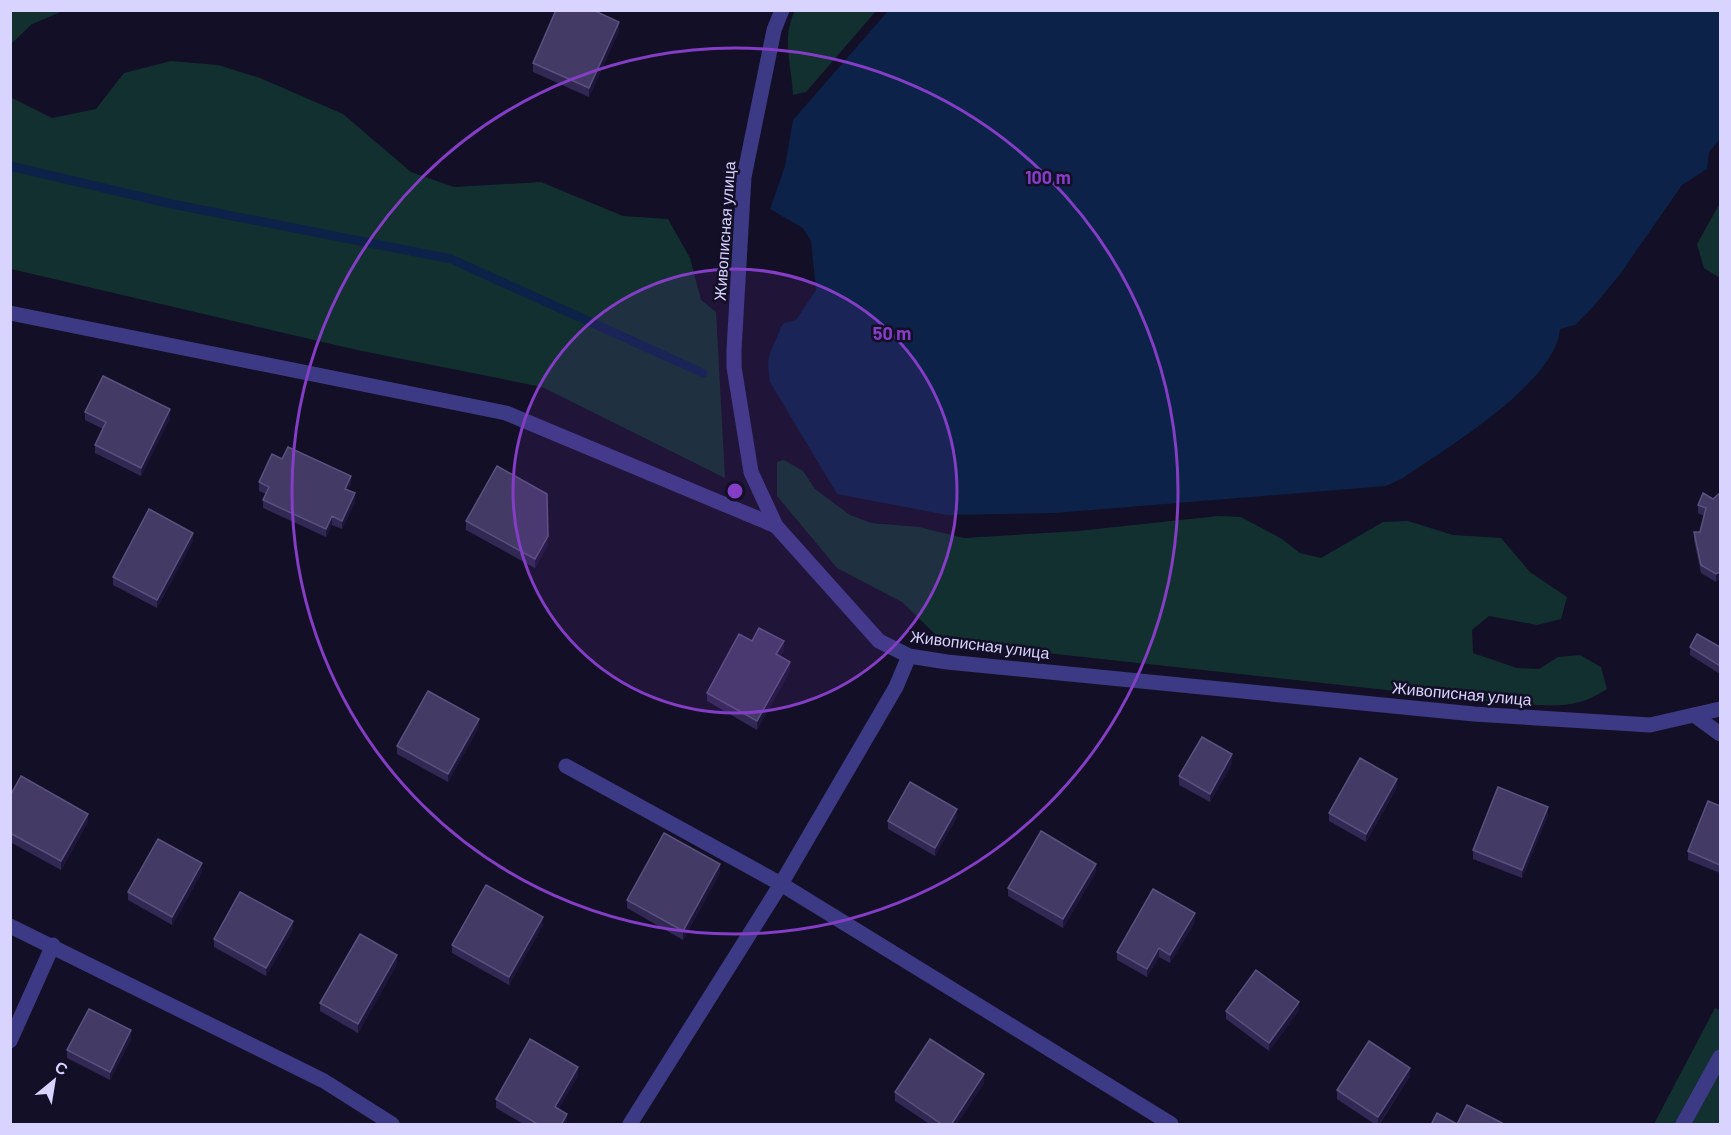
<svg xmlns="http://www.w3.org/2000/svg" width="1731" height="1135" font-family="Barlow,sans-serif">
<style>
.green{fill:#12302f}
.water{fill:#0c2248}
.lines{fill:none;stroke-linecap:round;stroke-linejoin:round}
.stream{stroke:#0c2248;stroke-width:9}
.minor{stroke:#3d3a85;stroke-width:15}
.wall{fill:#312854}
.shaded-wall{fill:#1d163a}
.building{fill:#433a66;stroke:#5a527e;stroke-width:1.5}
.ring{fill:none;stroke:#843dc5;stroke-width:3}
.labels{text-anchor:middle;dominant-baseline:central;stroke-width:5;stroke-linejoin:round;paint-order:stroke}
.street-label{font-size:16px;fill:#d9d4ff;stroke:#130f26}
.centre{fill:#843dc5;stroke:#130f26;stroke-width:3}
.ring-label{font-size:18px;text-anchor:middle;font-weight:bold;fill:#843dc5;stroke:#130f26;stroke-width:5;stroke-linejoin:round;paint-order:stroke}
</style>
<rect width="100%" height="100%" fill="#130f26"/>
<g class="green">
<polygon points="11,10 63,10 63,11 32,24 11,44"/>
<path d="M795 11H876L806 92 793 95C792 67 781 36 795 11Z"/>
<polygon points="171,61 218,65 260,78 343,114 411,172 454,187 541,182 623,216 668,219 690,258 701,300 716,312 725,478 542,387 357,350 11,269 11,95 12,98 52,118 96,109 124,73"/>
<polygon points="1720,203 1720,278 1704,268 1697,244"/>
<path d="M784 460 803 471 815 489 850 515 871 523 919 527 964 538 1078 531 1218 516 1241 517 1282 539 1300 553 1321 558 1383 522 1408 521 1453 535 1501 538 1530 572 1567 597 1561 619 1537 625 1489 616 1472 630 1473 653 1517 668 1539 669 1558 657 1580 655 1601 667 1607 689C1574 711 1552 705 1514 704L955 643 935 634 902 602 837 568 777 496V462Z"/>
<polygon points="1715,1008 1720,1010 1720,1124 1654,1124"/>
</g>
<path class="water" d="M888 11H1720V139L1709 152 1707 169 1682 185 1621 273 1593 307 1575 325 1560 329C1556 383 1445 449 1403 478L1386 486 1055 513 947 515 837 494 770 382C765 351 772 353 781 327L784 323 796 320 816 290 811 241 803 228 770 209 785 166 793 120Z"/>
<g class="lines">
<polyline class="stream" points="10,166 172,204 451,259 703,373"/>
<g class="minor">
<polyline points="782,10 774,30 744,177 734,350 734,367 751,472 776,526 879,641 909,656 947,662 1474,714 1650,725 1720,709"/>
<polyline points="10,313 506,413 776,526"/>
<polyline points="1694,715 1720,734"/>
<polyline points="566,766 781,884 1171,1124"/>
<polyline points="10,926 324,1081 392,1124"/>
<polyline points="10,1041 53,945"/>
<polyline points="630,1124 781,884 896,687 909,656"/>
<polyline points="1683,1124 1720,1057"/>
</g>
</g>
<g class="wall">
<polygon points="619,31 589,97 533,72 533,63"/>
<polygon points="85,412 170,418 141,476 95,453 95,445 103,429 85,420"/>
<polygon points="282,459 351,484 348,490 355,502 342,529 332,525 326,537 263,508 263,500 266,494 259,491 259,482"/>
<polygon points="1720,493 1716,582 1701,573 1694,540 1694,532 1700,532 1704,516 1698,513 1698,505 1713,499"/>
<polygon points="466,521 548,545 535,568 466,530"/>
<polygon points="193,541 157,608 113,585 113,577"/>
<polygon points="752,641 784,650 779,657 790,671 757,730 707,701 707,693"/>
<polygon points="1690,647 1720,647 1720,674 1690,655"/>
<polygon points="479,727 448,782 397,754 397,746"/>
<polygon points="1232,763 1210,802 1179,785 1179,776"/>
<polygon points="1397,787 1366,842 1329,821 1329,813"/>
<polygon points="10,796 88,822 61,870 10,842"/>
<polygon points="1720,806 1720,873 1688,860 1688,851"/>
<polygon points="1548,815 1522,878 1473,859 1473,850"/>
<polygon points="957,817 935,856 888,829 888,821"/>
<polygon points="202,872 172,925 128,900 128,892"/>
<polygon points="1096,872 1063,928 1008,896 1008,888"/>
<polygon points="720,873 683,940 627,908 627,900"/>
<polygon points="1195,922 1170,963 1159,957 1147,977 1117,960 1117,952"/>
<polygon points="543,925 509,985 452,953 452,945"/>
<polygon points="293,929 266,976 214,947 214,939"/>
<polygon points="397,964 358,1033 320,1011 320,1003"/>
<polygon points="1299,1010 1269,1051 1226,1019 1226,1011"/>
<polygon points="131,1039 110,1080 67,1058 67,1050"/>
<polygon points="578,1076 558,1109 567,1123 566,1125 525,1125 496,1108 496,1099"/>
<polygon points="1410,1076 1379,1125 1376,1125 1337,1099 1337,1090"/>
<polygon points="984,1083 956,1125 931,1125 895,1101 895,1092"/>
</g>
<g class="shaded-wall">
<polygon points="619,22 619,31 589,97 589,88"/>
<polygon points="170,409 170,418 141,476 141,468"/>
<polygon points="351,476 351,484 345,497 345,489"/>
<polygon points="355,493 355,502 342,529 342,521"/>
<polygon points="332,516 332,525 326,537 326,529"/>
<polygon points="193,533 193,541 157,608 157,600"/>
<polygon points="548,536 548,545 535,568 535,559"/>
<polygon points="1720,572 1720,580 1716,582 1716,574"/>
<polygon points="784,641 784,650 776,663 776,654"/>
<polygon points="790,662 790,671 757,730 757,721"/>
<polygon points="479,719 479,727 448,782 448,774"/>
<polygon points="1232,754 1232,763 1210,802 1210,794"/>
<polygon points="1397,779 1397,787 1366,842 1366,834"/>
<polygon points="1548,807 1548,815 1522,878 1522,870"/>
<polygon points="957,809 957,817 935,856 935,848"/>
<polygon points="88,814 88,822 61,870 61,861"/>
<polygon points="202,863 202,872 172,925 172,917"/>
<polygon points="720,864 720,873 683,940 683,931"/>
<polygon points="1096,864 1096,872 1063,928 1063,919"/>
<polygon points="1195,913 1195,922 1170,963 1170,955"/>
<polygon points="543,917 543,925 509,985 509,977"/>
<polygon points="293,921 293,929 266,976 266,968"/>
<polygon points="1159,948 1159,957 1147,977 1147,969"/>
<polygon points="397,955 397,964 358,1033 358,1024"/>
<polygon points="1299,1002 1299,1010 1269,1051 1269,1043"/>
<polygon points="131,1030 131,1039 110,1080 110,1072"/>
<polygon points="578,1067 578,1076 555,1116 555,1107"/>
<polygon points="1410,1068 1410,1076 1378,1125 1378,1117"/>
<polygon points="984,1074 984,1083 956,1125 951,1125"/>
<polygon points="567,1114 567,1123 566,1125 561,1125"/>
</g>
<g class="building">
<polygon points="556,10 593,10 619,22 589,88 533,63"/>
<polygon points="103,376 170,409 141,468 95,445 106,422 85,412"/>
<polygon points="288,447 351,476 345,489 355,493 342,521 332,516 326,529 263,500 269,487 259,482 272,454 282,459"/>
<polygon points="497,466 547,494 548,536 535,559 466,521"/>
<polygon points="1703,493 1713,499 1720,493 1720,572 1716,574 1701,565 1694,532 1700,532 1706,508 1698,505"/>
<polygon points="149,509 193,533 157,600 113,577"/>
<polygon points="759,628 784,641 776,654 790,662 757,721 707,693 739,634 752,641"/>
<polygon points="1697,634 1720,647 1720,666 1690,647"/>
<polygon points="428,691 479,719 448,774 397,746"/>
<polygon points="1202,737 1232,754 1210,794 1179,776"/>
<polygon points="1360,758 1397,779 1366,834 1329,813"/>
<polygon points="21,776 88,814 61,861 10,833 10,796"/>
<polygon points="910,782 957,809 935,848 888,821"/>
<polygon points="1498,787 1548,807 1522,870 1473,850"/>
<polygon points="1708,801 1720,806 1720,865 1688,851"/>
<polygon points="1041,831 1096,864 1063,919 1008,888"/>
<polygon points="664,833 720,864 683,931 627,900"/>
<polygon points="158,839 202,863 172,917 128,892"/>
<polygon points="486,885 543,917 509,977 452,945"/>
<polygon points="1153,889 1195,913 1170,955 1159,948 1147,969 1117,952"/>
<polygon points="240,892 293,921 266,968 214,939"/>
<polygon points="360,934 397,955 358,1024 320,1003"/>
<polygon points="1256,970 1299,1002 1269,1043 1226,1011"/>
<polygon points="89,1009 131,1030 110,1072 67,1050"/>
<polygon points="530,1039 578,1067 555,1107 567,1114 561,1125 539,1125 496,1099"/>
<polygon points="930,1039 984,1074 951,1125 943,1125 895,1092"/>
<polygon points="1369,1041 1410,1068 1378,1117 1337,1090"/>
<polygon points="1467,1105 1506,1125 1431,1125 1437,1113 1457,1124"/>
</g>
<circle cx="735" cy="491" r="222" fill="#843dc5" fill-opacity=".12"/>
<g class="ring">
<circle cx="735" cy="491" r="222"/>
<circle cx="735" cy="491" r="443"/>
</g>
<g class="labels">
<g class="street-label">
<text transform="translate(724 231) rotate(-86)">Живописная улица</text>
<text transform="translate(980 644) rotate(7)">Живописная улица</text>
<text transform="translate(1462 693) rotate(5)">Живописная улица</text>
</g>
</g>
<circle cx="735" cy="491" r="9" class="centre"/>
<g class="ring-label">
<text x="1048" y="184">100 m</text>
<text x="892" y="340">50 m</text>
</g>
<rect width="1731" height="1135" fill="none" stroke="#d9d4ff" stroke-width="24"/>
<g transform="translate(54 1081) rotate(30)" stroke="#130f26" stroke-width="4.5" paint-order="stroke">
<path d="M0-4.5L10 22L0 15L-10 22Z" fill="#d9d4ff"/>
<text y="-9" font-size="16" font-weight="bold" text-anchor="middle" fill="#d9d4ff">С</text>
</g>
</svg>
